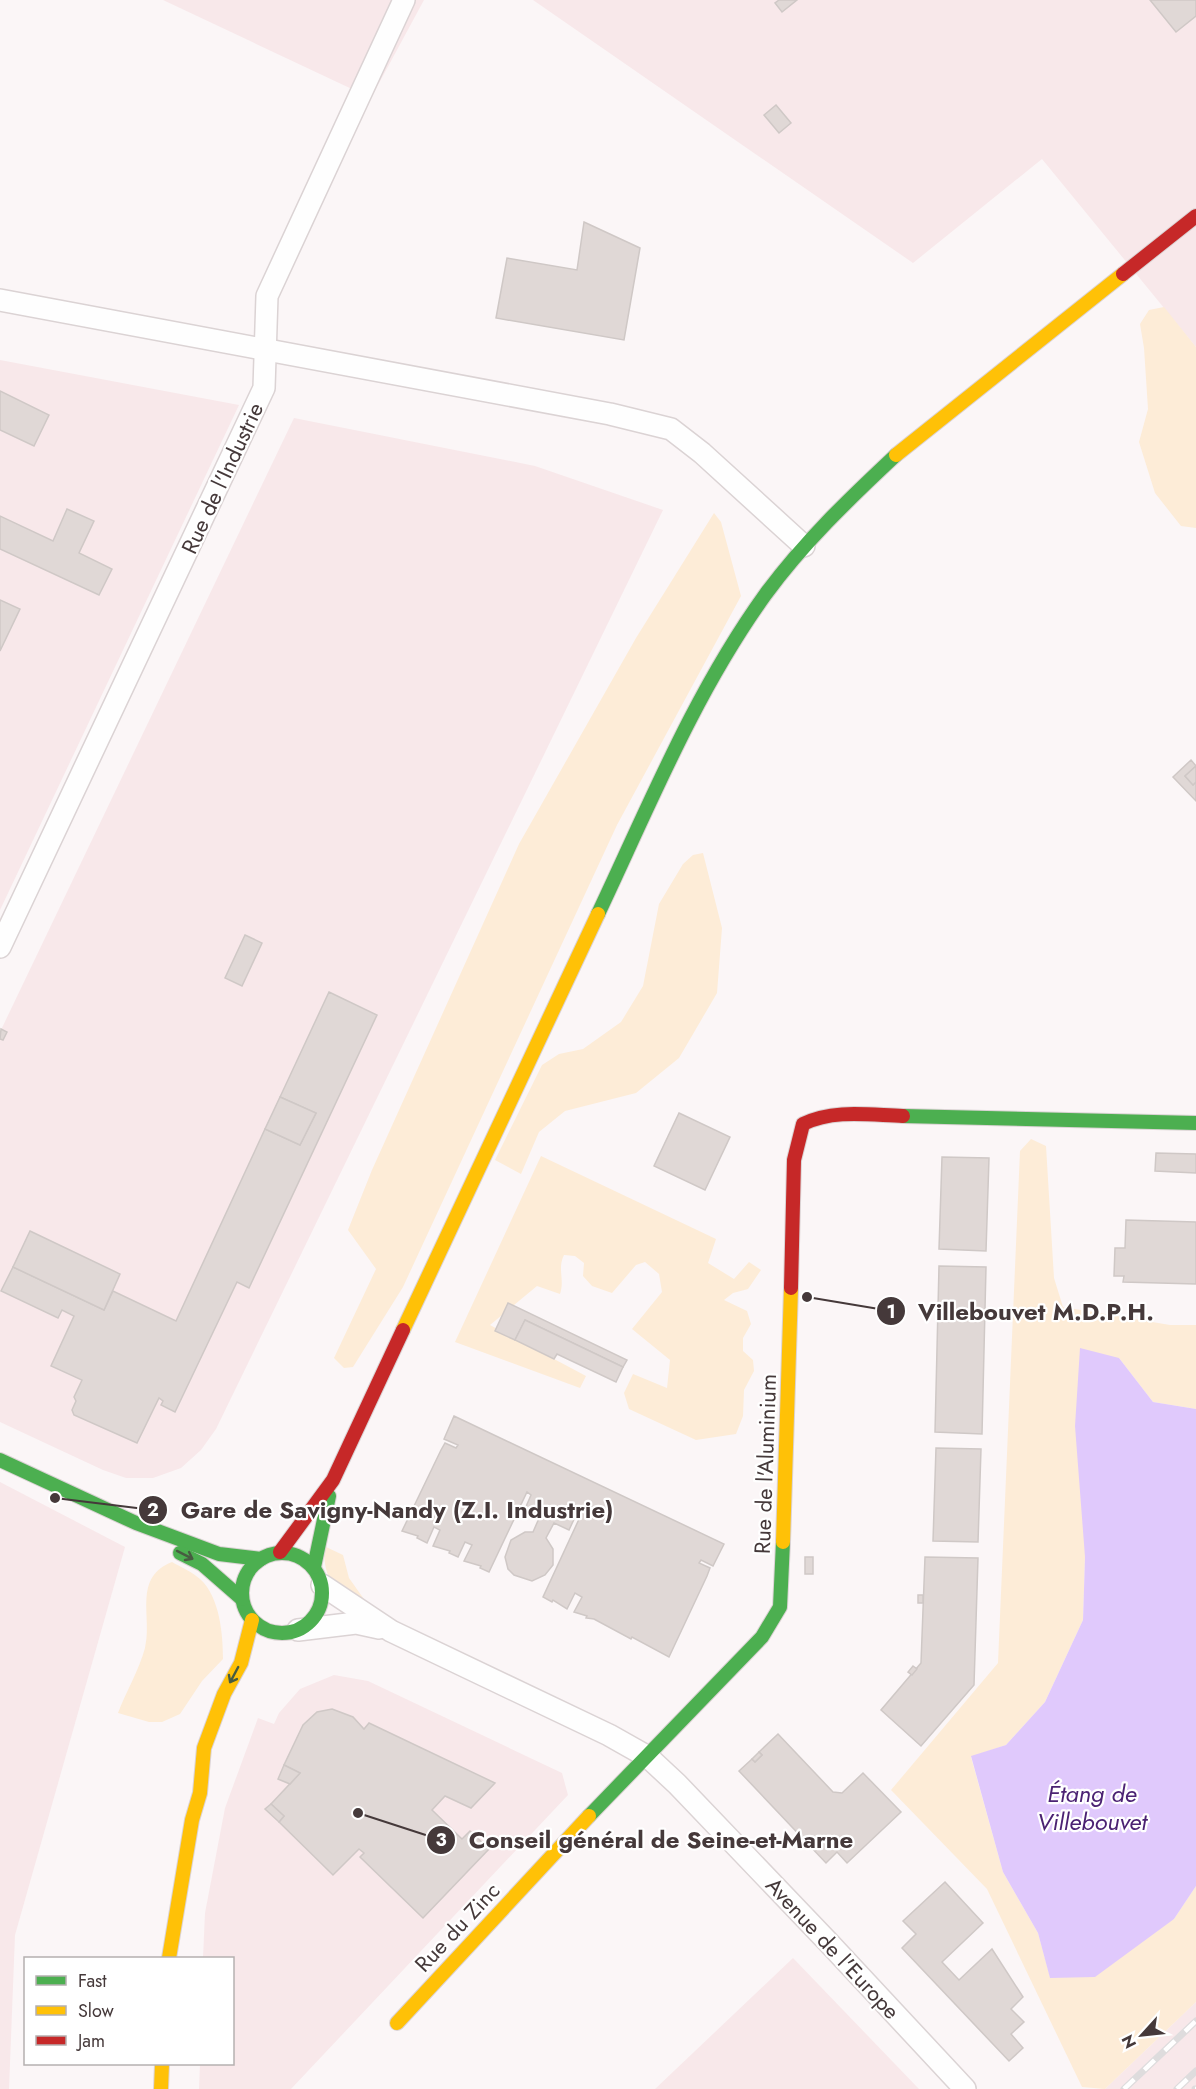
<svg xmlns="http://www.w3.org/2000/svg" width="1196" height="2089" font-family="Jost,sans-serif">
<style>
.built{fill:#f8e8ea}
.green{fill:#fdecd7}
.water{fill:#e0c9fc}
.building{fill:#e0d8d6;stroke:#cfc8c6;stroke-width:1.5}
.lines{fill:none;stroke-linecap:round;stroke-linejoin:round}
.street-casing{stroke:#dbd3d4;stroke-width:24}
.fast-casing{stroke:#dbd3d4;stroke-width:16}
.slow-casing{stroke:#dbd3d4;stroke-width:16}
.jam-casing{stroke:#dbd3d4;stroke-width:16}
.street{stroke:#fefefe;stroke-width:21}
.fast{stroke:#4caf50;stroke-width:14}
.slow{stroke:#ffc107;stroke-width:14}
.jam{stroke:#c62828;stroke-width:14}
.rail-casing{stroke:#dedcdd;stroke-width:7}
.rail{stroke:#fff;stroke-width:4.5;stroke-dasharray:14;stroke-linecap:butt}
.oneway{stroke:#475c41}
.labels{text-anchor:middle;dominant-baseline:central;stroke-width:4.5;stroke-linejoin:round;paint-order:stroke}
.street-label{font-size:22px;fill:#45393a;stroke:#fff}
.water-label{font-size:24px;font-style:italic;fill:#4b2273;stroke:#fff}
.leader{fill:none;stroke:#45393a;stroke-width:2}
.callout-dot{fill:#45393a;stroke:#fff;stroke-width:2}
.mark-label{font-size:18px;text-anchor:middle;font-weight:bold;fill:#fff}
.callout-label{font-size:24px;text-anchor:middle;font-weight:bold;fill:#45393a;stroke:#fff;stroke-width:4.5;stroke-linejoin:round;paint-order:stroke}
</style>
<rect width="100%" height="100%" fill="#fbf6f7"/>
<g class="built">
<polygon points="163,0 424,0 371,98"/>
<polygon points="533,0 1196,0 1196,347 1042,159 913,263"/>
<polygon points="0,360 239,405 0,910"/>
<polygon points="294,418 535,466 663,510 216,1429 201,1450 181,1468 153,1478 126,1478 103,1470 0,1422 0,1032"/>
<polygon points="0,1482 125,1547 15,1935 9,2089 0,2089"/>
<polygon points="334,1675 368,1681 562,1773 568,1795 291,2089 199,2089 200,2064 232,2064 232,1958 203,1958 205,1913 225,1808 258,1718 274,1724 279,1713 300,1689"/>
<polygon points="793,1958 919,2089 655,2089"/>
<polygon points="1196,2002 1196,2089 1105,2089"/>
</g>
<g class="green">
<polygon points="1164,307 1196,347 1196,528 1181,526 1155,493 1139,442 1148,409 1144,348 1140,324 1149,310"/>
<polygon points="714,513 721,522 741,596 617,825 403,1287 353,1367 344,1368 334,1358 376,1269 348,1230 372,1170 519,844 636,638"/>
<polygon points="703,853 722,928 717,993 679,1058 636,1093 565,1111 539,1132 521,1174 495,1160 542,1065 559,1054 583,1049 621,1022 643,986 659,904 683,864 693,855"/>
<polygon points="1031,1139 1046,1146 1054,1278 1063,1307 1170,1325 1196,1325 1196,1409 1153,1402 1119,1358 1085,1557 1083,1620 1045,1702 1006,1745 971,1757 1003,1872 1038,1933 1050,1977 1174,1919 1196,1886 1196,2002 1105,2089 1082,2087 987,1889 891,1790 998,1663 1020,1151"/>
<path d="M541 1156 716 1239 708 1263 734 1279 749 1262 761 1270 748 1289 733 1293 724 1300 747 1311 751 1324 743 1338V1351L753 1360 754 1371 744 1390 743 1416 736 1434 696 1440 629 1409 624 1393 633 1374 667 1388 670 1360 632 1329 662 1292 659 1274 645 1262 636 1265 612 1293 592 1286 583 1276 584 1263 575 1256 564 1255C557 1269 565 1279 560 1294L537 1286 490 1325 586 1376 580 1388 455 1342Z"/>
<path d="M324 1546 343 1555 349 1578 366 1602C334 1584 324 1586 324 1546Z"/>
<path d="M172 1562C181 1567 192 1572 200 1579 220 1597 223 1635 223 1659L202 1681 180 1714 162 1722H149L118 1713C126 1692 139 1670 145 1648 153 1617 132 1578 172 1562Z"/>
</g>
<polygon class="water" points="1080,1348 1119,1358 1153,1402 1196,1409 1196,1886 1174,1919 1095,1977 1050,1978 1038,1933 1003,1872 971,1756 1006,1745 1045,1702 1083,1620 1085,1557 1075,1426"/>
<g class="building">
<polygon points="779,0 797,0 782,12 775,3"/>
<polygon points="1150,0 1196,0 1196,16 1176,32"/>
<polygon points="776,105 791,123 779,133 764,115"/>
<polygon points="584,222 640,248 624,340 496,318 507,258 577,270"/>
<polygon points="0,391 49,415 34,446 0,430"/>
<polygon points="67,509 94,521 79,553 112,569 99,595 0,549 0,516 53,541"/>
<polygon points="0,600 20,609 0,651"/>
<polygon points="1191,760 1196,766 1185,776 1193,785 1196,782 1196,801 1173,777"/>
<polygon points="1196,766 1196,782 1193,785 1185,776"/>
<polygon points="245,935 262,943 242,986 225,978"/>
<polygon points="329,992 377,1015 249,1288 237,1282 175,1412 161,1405 163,1401 159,1398 137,1443 74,1415 72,1410 76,1401 74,1397 82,1380 51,1366 74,1316 62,1310 58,1318 1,1291 13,1267 104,1310 113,1291 176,1321 265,1129 300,1145 316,1113 280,1097"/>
<polygon points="1,1029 7,1032 3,1040 0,1039"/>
<polygon points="280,1097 316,1113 300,1145 265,1129"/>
<polygon points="679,1113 730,1137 705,1190 654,1166"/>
<polygon points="1156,1153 1196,1154 1196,1173 1155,1171"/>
<polygon points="942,1157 989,1158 986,1251 939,1249"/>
<polygon points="1126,1220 1196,1222 1196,1284 1123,1282 1124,1276 1114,1276 1115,1248 1125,1248"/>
<polygon points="30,1231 120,1274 104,1310 13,1267"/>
<polygon points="939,1266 986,1267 982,1434 935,1432"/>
<polygon points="508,1303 627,1360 623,1367 525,1320 515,1340 495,1331"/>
<polygon points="525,1320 623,1367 616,1382 557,1354 554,1359 515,1340"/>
<polygon points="454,1416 724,1544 713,1566 701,1560 699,1563 710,1568 707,1576 669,1657 632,1637 631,1639 594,1619 586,1618 587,1616 574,1612 582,1597 575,1593 567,1609 553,1600 552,1602 543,1597 580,1517 576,1515 569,1530 554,1523 546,1538 553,1549 553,1565 545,1575 532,1581 514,1575 508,1569 505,1557 511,1540 525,1532 533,1532 540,1516 525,1509 531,1495 527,1492 489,1572 480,1568 481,1566 464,1561 472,1545 465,1542 458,1557 449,1553 450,1551 433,1546 440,1530 434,1527 427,1543 417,1538 418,1536 402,1531 441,1450 445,1443 456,1448 458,1445 444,1439"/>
<polygon points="936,1448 981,1449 978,1542 933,1541"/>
<rect x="805" y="1557" width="8" height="17"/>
<polygon points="925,1557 978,1558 974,1685 921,1746 881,1710 921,1663"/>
<rect x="918" y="1595" width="5" height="8"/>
<polygon points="913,1666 917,1669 912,1675 908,1672"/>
<polygon points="332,1709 353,1717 364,1729 369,1723 495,1783 471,1808 445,1796 432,1810 462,1839 470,1831 489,1849 423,1918 360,1857 364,1853 359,1849 333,1875 279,1822 284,1816 271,1804 300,1773 284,1765 303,1725 317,1712"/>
<polygon points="778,1734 833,1792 842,1793 863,1773 901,1812 847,1863 837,1852 826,1863 739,1771 752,1759 755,1762 762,1755 759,1752"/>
<polygon points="759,1752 762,1755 755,1762 752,1759"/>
<polygon points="284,1765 300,1773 290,1784 278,1779"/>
<polygon points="271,1804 284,1816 279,1822 265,1809"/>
<polygon points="945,1882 983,1923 942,1962 959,1980 992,1949 1023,1997 1011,2009 1024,2022 1011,2034 1023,2048 1009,2061 902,1948 916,1934 903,1921"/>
</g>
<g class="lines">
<g class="street-casing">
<g id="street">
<polyline points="0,300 610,414 671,429 702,453 804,546"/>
<polyline points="0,947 264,388 267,296 404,0"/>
<polyline points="322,1585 391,1631 609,1735 648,1757 677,1784 829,1943 965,2089"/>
<polyline points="298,1630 356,1623 379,1628"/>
</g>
</g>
<g class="fast-casing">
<g id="fast">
<path d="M598 914C649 806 695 692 765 595 803 543 849 499 896 455"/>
<polyline points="903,1116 1196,1123"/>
<polyline points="0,1460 136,1523 219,1554 261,1559"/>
<circle cx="282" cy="1593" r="40"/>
<polyline points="180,1553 202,1564 242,1599"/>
<polyline points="314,1567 329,1496"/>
<polyline points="589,1816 762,1637 780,1607 783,1542"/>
</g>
</g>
<g class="slow-casing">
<g id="slow">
<polyline points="896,455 1123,274"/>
<polyline points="403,1330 598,914"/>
<polyline points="783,1542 791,1288"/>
<polyline points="169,1958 192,1820 200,1793 204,1748 224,1694 241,1663 252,1620"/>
<polyline points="397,2023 589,1816"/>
<polyline points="161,2089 162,2064"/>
</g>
</g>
<g class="jam-casing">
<g id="jam">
<polyline points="1123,274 1196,216"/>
<path d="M791 1288 794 1160 803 1124C834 1109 869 1115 903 1116"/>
<polyline points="280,1552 333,1480 403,1330"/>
</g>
</g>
<use href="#street" class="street"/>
<use href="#fast" class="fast"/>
<use href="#slow" class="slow"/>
<use href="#jam" class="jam"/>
<g class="rail-casing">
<g id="rail">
<polyline points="1124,2089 1196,2021"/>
<polyline points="1177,2089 1196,2071"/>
<polyline points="1195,2089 1196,2089"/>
</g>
</g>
<use href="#rail" class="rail"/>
</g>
<defs><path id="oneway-shaft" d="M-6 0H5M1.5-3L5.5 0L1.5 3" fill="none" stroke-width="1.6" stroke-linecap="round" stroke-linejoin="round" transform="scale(1.5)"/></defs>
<g class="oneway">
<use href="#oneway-shaft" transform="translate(185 1555) rotate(27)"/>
<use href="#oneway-shaft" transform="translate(234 1675) rotate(118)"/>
</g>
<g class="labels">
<g class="street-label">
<text transform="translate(222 478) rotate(-65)">Rue de l'Industrie</text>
<text transform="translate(765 1464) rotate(-88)">Rue de l'Aluminium</text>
<text transform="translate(457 1927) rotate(-47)">Rue du Zinc</text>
<text transform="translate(833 1948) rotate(47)">Avenue de l'Europe</text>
</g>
<g class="water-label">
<text x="1092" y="1793">Étang de<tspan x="1092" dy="28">Villebouvet</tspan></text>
</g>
</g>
<path class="leader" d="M807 1297L891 1311M55 1498L153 1510M358 1813L441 1840"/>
<g class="callout-dot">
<circle cx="807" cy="1297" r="6"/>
<circle cx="55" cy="1498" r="6"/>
<circle cx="358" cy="1813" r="6"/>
<circle cx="891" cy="1311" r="15"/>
<circle cx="153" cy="1510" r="15"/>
<circle cx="441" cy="1840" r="15"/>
</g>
<g class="mark-label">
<text x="891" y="1318">1</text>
<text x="153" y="1516">2</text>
<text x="441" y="1846">3</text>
</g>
<g class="callout-label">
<text x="1036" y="1320">Villebouvet M.D.P.H.</text>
<text x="397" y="1518">Gare de Savigny-Nandy (Z.I. Industrie)</text>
<text x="661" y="1848">Conseil général de Seine-et-Marne</text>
</g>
<rect x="24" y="1957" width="210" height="108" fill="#ffffff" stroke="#b5b0b0" stroke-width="1.5"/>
<rect x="36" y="1976" width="30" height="9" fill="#4caf50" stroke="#b5b0b0" stroke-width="1.5"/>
<text x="78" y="1987" font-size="18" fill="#45393a">Fast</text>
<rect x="36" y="2006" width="30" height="9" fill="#ffc107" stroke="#b5b0b0" stroke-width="1.5"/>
<text x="78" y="2017" font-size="18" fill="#45393a">Slow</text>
<rect x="36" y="2036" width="30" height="9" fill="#c62828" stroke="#b5b0b0" stroke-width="1.5"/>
<text x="78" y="2047" font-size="18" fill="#45393a">Jam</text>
<g transform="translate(1142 2035) rotate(243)" stroke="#ffffff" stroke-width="4.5" paint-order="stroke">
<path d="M0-4.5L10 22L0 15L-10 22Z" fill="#45393a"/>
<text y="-9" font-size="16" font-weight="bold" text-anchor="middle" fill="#45393a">N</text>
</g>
</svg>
